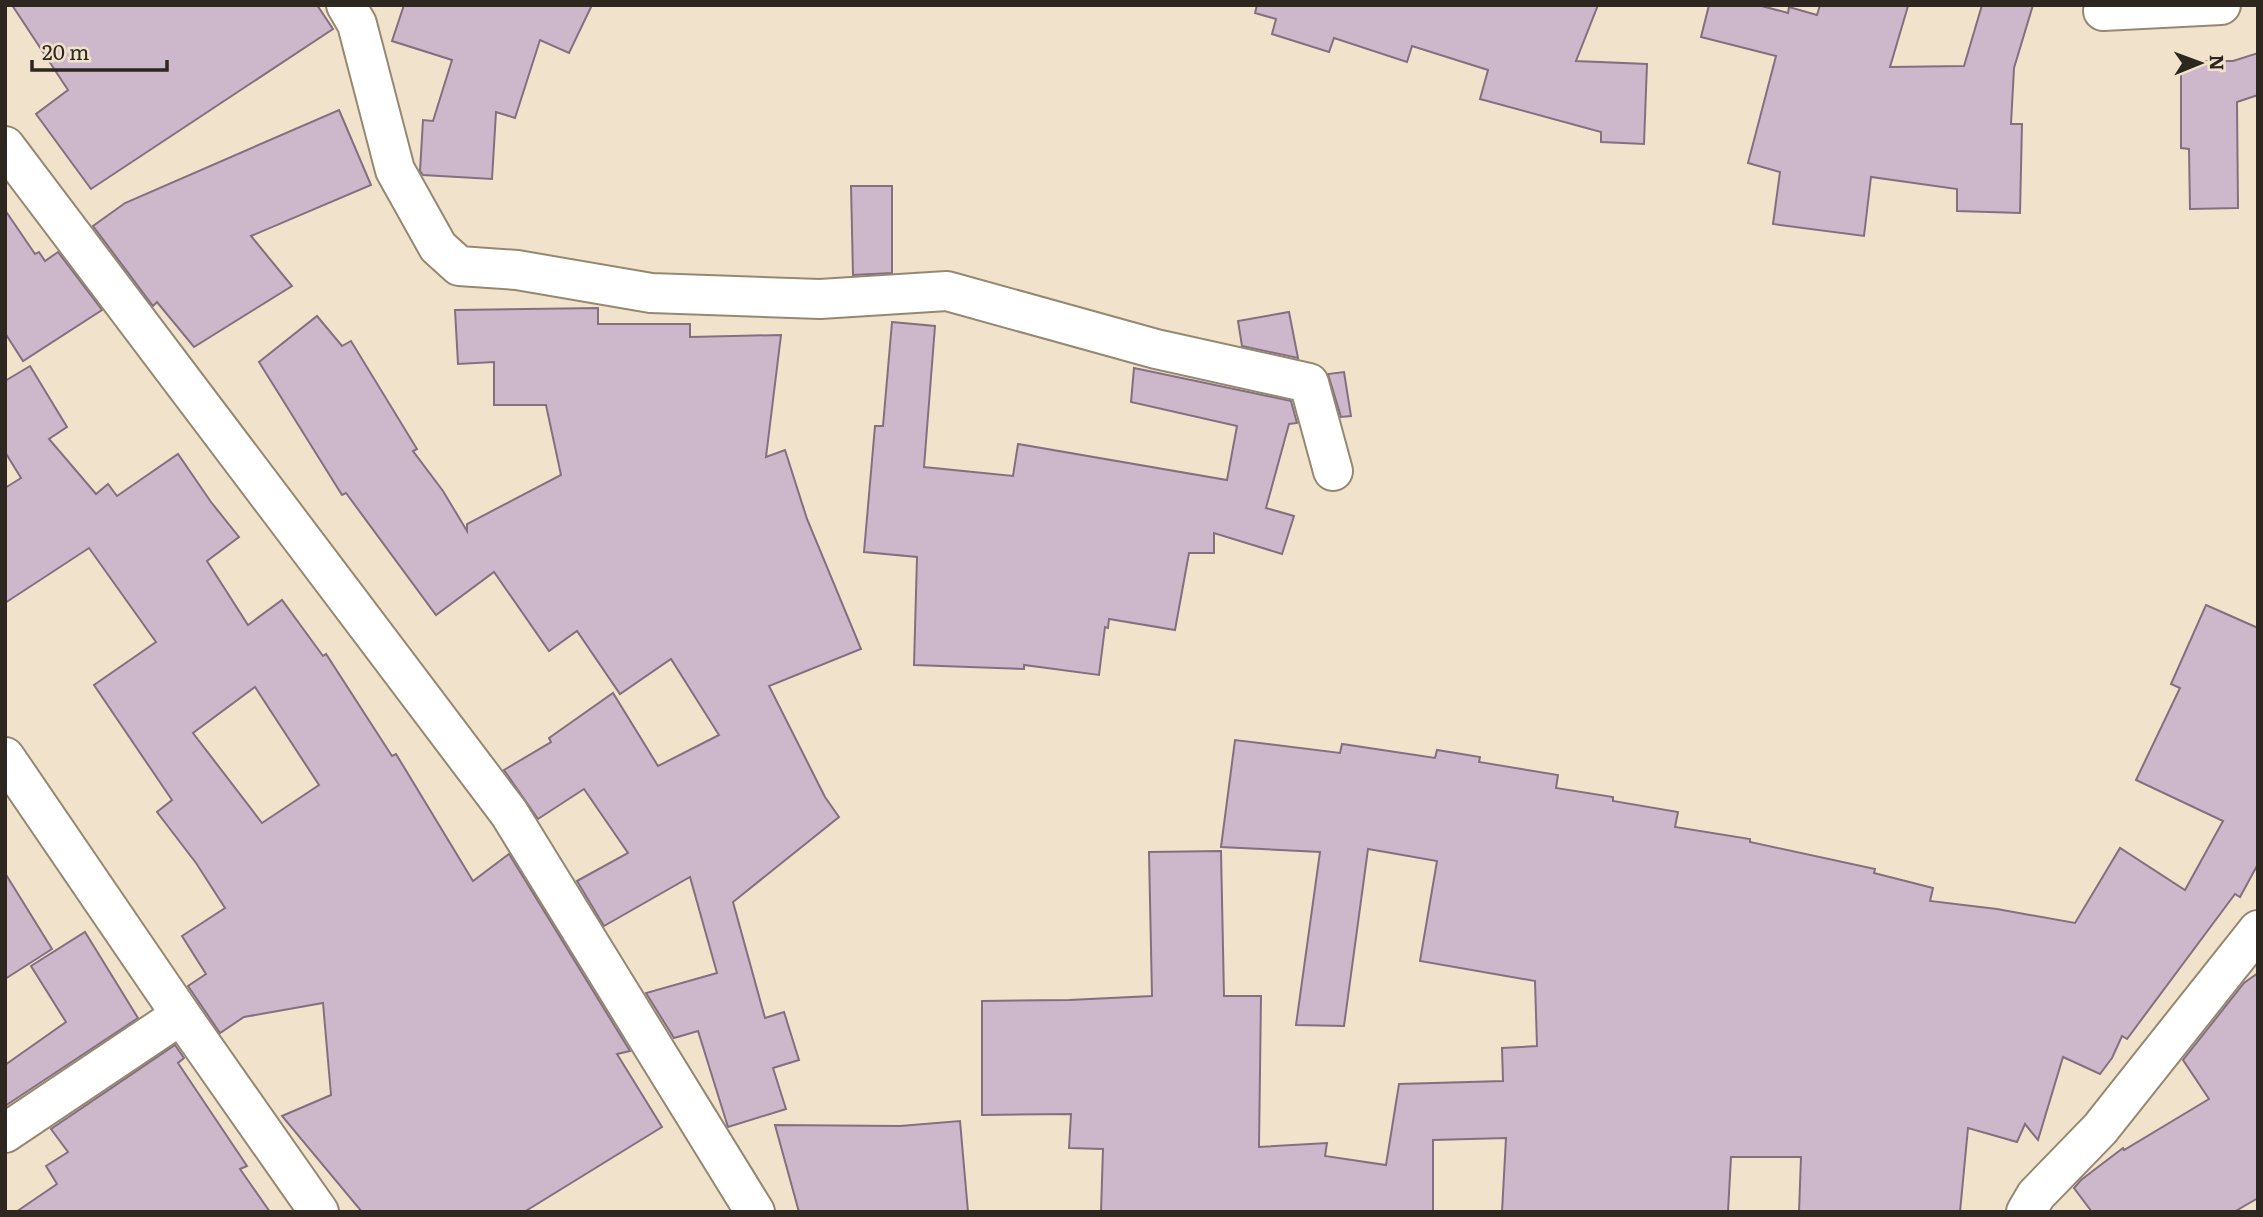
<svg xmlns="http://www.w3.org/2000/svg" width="2263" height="1217" font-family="Literata,serif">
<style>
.building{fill:#cdb7ca;stroke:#836f80;stroke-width:2;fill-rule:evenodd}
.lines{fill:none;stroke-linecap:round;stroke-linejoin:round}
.minor-casing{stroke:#958872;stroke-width:42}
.minor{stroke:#fff;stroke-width:38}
</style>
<rect width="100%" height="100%" fill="#f1e3cb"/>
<g class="building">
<polygon points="12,5 317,5 333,29 91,189 36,114 68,90"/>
<polygon points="404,5 592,5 569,53 540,40 515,118 496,112 492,179 423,175 420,171 423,120 433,121 452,60 392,41"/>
<polygon points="1257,5 1598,5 1576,61 1647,64 1644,144 1601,142 1601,132 1480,99 1488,70 1412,46 1407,62 1334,38 1329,52 1272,34 1276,19 1255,13"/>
<polygon points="1709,5 1758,5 1788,13 1789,7 1817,15 1820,5 1908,6 1890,67 1964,66 1982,5 2033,5 2014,68 2011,124 2022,124 2020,213 1957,211 1957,189 1871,177 1864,236 1773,224 1780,172 1748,163 1776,56 1701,37"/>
<polygon points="2258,53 2258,95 2237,102 2238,208 2190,209 2189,149 2181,148 2181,61 2233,61"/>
<polygon points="339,110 371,185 251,236 292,286 194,347 157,302 153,306 93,226 125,203"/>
<polygon points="851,186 892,186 892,273 853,275"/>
<polygon points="5,210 35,254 39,252 45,261 58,252 102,310 23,361 5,333"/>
<polygon points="598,308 598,324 690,324 690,337 781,335 766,457 785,450 807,519 861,649 769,686 825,797 839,817 733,902 765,1018 784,1012 799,1060 773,1068 786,1109 728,1127 698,1031 674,1038 646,993 717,973 690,877 604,926 577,881 628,853 584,789 538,819 504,770 551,742 549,738 613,693 658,766 719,735 671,659 620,694 577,631 549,651 494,572 436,615 346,493 342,495 259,362 317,316 342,346 351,341 417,449 413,451 443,491 467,531 467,524 561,475 546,405 494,405 494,362 458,364 455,310"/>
<polygon points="1289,312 1298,358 1242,346 1238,321"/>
<polygon points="892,322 935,326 924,467 1013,476 1018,444 1227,480 1237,426 1131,402 1134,368 1291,401 1297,423 1289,424 1266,508 1294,516 1282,554 1214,533 1214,553 1189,553 1175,630 1109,619 1108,628 1105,627 1099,675 1024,665 1024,669 914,665 917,557 864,552 875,426 883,426"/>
<path d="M30 366 67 427 49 439 96 494 108 484 117 496 178 454 211 502 239 537 207 561 248 625 282 600 323 656 326 654 392 756 396 754 473 881 509 854 630 1051 617 1054 662 1127 524 1212H362L282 1116 331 1095 323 1003 244 1017 220 1033 188 986 206 974 182 936 225 908 196 863 157 812 172 800 94 685 156 642 89 548 5 603V488L21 478 5 452V381ZM255 687 319 785 262 823 193 733Z"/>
<polygon points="1344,372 1351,416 1341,417 1328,374"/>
<polygon points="2206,605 2258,628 2258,864 2240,897 2235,894 2127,1039 2122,1036 2112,1058 2100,1074 2063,1057 2038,1140 2025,1124 2017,1142 1968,1128 1960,1212 1799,1212 1801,1157 1731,1157 1728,1212 1502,1212 1506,1138 1433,1140 1433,1212 1101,1212 1103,1149 1069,1148 1071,1114 982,1115 982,1001 1069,1000 1152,996 1149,852 1221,851 1224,996 1261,996 1259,1147 1327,1143 1325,1156 1386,1165 1399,1084 1503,1081 1502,1048 1537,1046 1535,981 1420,961 1437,861 1368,849 1344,1026 1296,1025 1320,852 1221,847 1235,740 1340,753 1342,744 1435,758 1437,750 1480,757 1479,762 1558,775 1556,788 1613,797 1613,801 1678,812 1675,827 1750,839 1750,842 1875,869 1874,873 1933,888 1930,901 1997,909 2075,923 2120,848 2185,890 2223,821 2136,780 2180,688 2171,684"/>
<polygon points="5,873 52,949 5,979"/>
<polygon points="85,932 138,1018 5,1106 5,1065 66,1022 31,966"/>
<polygon points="2258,973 2258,1198 2234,1212 2092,1212 2074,1188 2081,1180 2123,1148 2124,1150 2209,1099 2183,1060 2244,983"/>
<polygon points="175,1045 184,1058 178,1063 247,1166 240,1169 270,1212 16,1212 57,1184 46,1166 68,1152 51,1129"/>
<polygon points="960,1121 968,1212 799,1212 775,1125 900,1126"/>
</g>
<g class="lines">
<g class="minor-casing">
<g id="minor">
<polyline points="346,5 357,24 395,170 438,247 459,266 517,270 651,293 820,299 947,291 1156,349 1309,383 1333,471"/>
<polyline points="2103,11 2221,5"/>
<polyline points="5,146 509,813 755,1212"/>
<polyline points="5,757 181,1015 319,1212"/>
<polyline points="5,1133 181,1015"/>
<polyline points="2026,1212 2036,1195 2100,1129 2258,930"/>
</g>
</g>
<use href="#minor" class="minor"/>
</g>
<rect width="2263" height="1217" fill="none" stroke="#2d271f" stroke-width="14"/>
<g transform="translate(2200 63) rotate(89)" stroke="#f1e3cb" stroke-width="5" paint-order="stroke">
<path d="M0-5L12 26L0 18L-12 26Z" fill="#2d271f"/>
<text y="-10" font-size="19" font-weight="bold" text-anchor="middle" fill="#2d271f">N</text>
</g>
<path d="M32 60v10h135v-10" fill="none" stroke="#2d271f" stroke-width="3.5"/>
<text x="42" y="60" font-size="21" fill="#2d271f" stroke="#f1e3cb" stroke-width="5" paint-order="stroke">20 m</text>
</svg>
